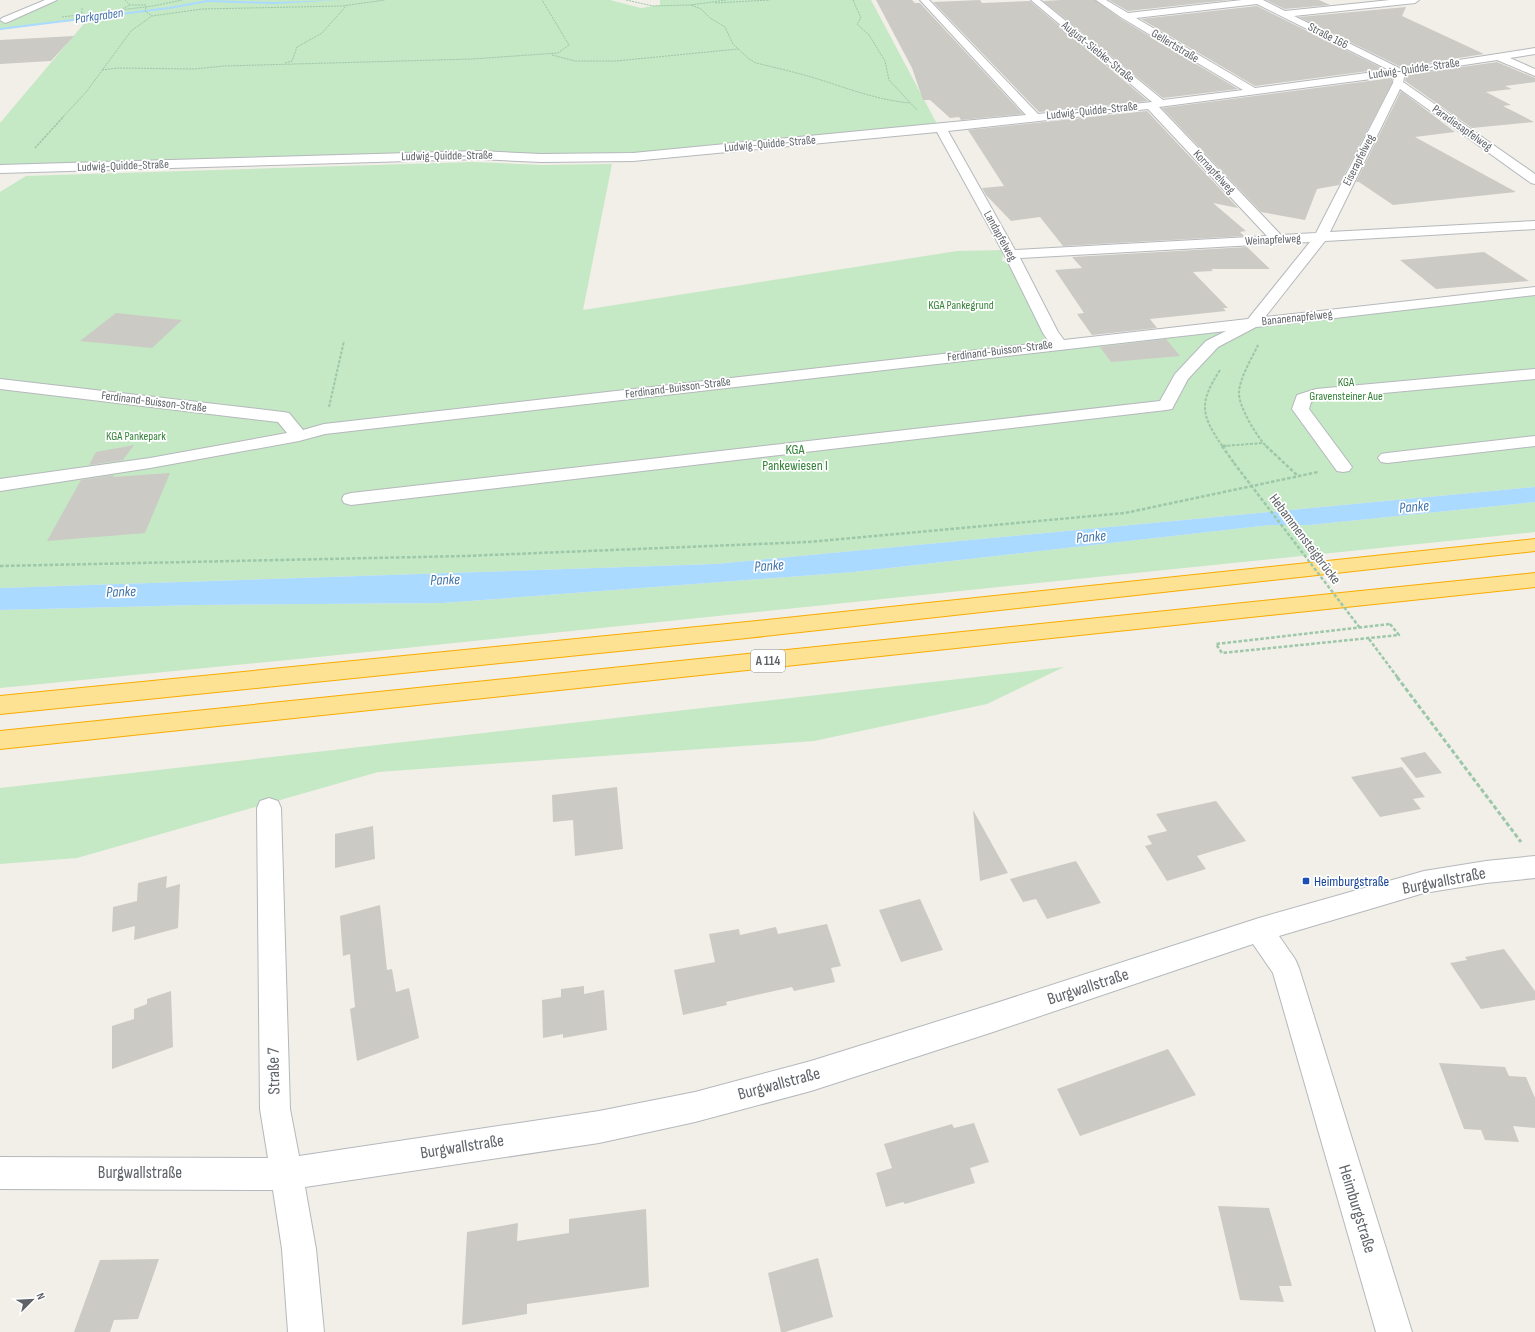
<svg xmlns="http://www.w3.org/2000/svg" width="1535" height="1332" font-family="'Sofia Sans Condensed',sans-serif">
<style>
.green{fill:#c5e8c5}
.water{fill:#aadaff}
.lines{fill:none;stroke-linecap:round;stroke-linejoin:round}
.stream{fill:#aadaff;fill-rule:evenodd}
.building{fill:#cccac5}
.minor-casing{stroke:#b5b8bc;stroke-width:2}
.highway-casing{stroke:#f9ab00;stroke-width:2}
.path-far4{stroke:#9cc7a9;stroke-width:1;stroke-dasharray:2 1;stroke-linecap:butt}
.path-far3{stroke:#9cc7a9;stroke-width:1.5;stroke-dasharray:2.5 1;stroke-linecap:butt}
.path-far2{stroke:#9cc7a9;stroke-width:2;stroke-dasharray:3 1.5;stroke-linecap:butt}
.path-far1{stroke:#9cc7a9;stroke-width:2.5;stroke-dasharray:3.5 2;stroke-linecap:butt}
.path{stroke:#9cc7a9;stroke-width:3;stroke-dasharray:4.5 2.5;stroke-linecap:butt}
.minor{fill:#fff;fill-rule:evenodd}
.highway{fill:#fde293;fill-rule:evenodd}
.path-bridge{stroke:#9cc7a9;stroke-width:2.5;stroke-dasharray:3.5 2;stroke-linecap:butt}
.transit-dot{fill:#1a4fb4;stroke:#fff;stroke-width:1.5}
.labels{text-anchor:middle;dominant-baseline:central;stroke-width:3.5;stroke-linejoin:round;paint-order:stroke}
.far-street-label{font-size:12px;fill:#5f6368;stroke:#fff}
.far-park-label{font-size:12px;fill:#348238;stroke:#fff}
.far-water-label{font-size:13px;font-style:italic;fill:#4174aa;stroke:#fff}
.shield{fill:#fff;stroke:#8f9295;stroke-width:1}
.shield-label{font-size:13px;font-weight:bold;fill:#5f6368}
.park-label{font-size:14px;fill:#348238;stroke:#fff}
.street-label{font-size:14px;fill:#5f6368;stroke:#fff}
.transit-label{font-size:14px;fill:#164399;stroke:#fff;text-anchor:start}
.water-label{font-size:15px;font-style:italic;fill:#4174aa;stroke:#fff}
.near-street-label{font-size:17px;fill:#5f6368;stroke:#fff}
</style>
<rect width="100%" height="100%" fill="#f1efe8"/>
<g class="green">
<polygon points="59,0 610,0 641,8 660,5 660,0 871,0 937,124 634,155 45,164 0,164 0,123 87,20 44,23 0,30 0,21 12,20"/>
<polygon points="473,162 542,165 612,164 583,310 957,251 1004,250 1002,261 1011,262 1050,333 1041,342 1069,347 1205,332 1227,333 1269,325 1535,294 1535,487 715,564 0,588 0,192 26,176"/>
<polygon points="1535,502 1535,532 308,658 0,688 0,610 198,605 443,603 854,572 1270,525 1310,525"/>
<polygon points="1064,667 987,704 814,741 378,772 77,858 0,864 0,788"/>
</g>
<polygon class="water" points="1535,487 1535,502 1310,525 1270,525 854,572 443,603 198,605 0,610 0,588 715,564"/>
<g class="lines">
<polygon class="stream" points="207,0 274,2 343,0 274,4 208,2 169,9 0,30 0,28 169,7"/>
</g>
<g class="building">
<polygon points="876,0 912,0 915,3 920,3 1023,114 961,120 959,117 950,118 930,100 923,100 912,68"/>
<polygon points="980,0 982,3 1030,1 1148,101 1039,112 933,2"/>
<polygon points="1062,0 1095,0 1121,19 1238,89 1163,98 1043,1"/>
<polygon points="1109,0 1229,0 1128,11"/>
<polygon points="1266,0 1319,0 1330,5 1285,9"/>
<polygon points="1257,6 1384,69 1255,86 1141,19"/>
<polygon points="1406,7 1402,16 1484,54 1401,67 1299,17"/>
<polygon points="74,36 51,61 0,64 0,40"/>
<polygon points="1497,62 1535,78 1535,82 1505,86 1512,89 1486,92 1511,105 1503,106 1534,122 1472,128 1405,81 1406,75"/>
<polygon points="1392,78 1392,83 1339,185 1317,189 1305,220 1261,212 1162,108"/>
<polygon points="1401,91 1455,132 1415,137 1516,192 1393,205 1359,182 1356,182"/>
<polygon points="1147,111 1238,208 1213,203 1246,231 1240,232 1244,236 1063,246 1040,217 1011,221 986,195 982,188 1004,186 968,130"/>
<polygon points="1247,247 1270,269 1211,269 1213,271 1193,272 1228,308 1223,308 1226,311 1150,319 1157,328 1092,335 1077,314 1084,313 1055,270 1082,268 1072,257"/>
<polygon points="1484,252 1529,281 1436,289 1400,260"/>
<polygon points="116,313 182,320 152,348 80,341"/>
<polygon points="1166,339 1180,356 1111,362 1100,347"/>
<polygon points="134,445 123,460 89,465 96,452"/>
<polygon points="170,473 145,533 47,541 81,480 114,475 113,477"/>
<polygon points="1425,752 1442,773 1416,778 1400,758"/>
<polygon points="1402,767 1425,797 1413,799 1421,809 1380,817 1351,777"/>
<polygon points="617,787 623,849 575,856 573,820 553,822 552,795"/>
<polygon points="1216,801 1246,841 1197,856 1206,869 1167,881 1145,846 1152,844 1147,836 1167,831 1156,814"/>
<polygon points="973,810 1008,873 980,881"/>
<polygon points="373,826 375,859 335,868 335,834"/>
<polygon points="1076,861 1101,903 1047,919 1036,899 1023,902 1010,879"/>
<polygon points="167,876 166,888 180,884 178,928 134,940 135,926 112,932 113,907 137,901 138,883"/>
<polygon points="920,899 943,950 901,962 879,910"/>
<polygon points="380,905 387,970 392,969 396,992 409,988 419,1038 357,1061 350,1009 355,1007 350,954 343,956 340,916"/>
<polygon points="827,924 841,966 831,968 835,982 794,991 792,987 726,1002 727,1005 683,1015 674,970 715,962 709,934 739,929 740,935 776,927 778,934"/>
<polygon points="1504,949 1535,991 1535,1000 1481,1009 1450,963 1467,960 1465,957"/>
<polygon points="584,986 584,994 604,990 607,1030 563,1038 563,1034 543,1038 542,1000 561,997 561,989"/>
<polygon points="171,991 173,1047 112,1069 112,1026 134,1019 134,1009 147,1004 147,999"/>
<polygon points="1168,1049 1196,1095 1080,1136 1057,1089"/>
<polygon points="1439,1063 1505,1067 1509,1076 1526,1077 1535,1098 1535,1128 1513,1126 1519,1142 1485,1140 1481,1130 1464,1129"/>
<polygon points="974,1123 989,1162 970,1168 975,1183 905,1204 903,1202 886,1207 876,1173 892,1168 884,1144 952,1124 954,1128"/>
<polygon points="1218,1206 1269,1208 1292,1286 1279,1286 1284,1302 1240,1300"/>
<polygon points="646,1209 649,1287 527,1304 527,1314 462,1325 467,1232 518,1223 517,1241 569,1233 569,1219"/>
<polygon points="818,1258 833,1317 785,1332 781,1332 768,1273"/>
<polygon points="159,1259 138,1319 114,1320 110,1332 74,1332 100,1260"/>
</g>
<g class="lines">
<g class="minor-casing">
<g id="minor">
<polygon points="45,0 57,0 8,22 5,23 0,20 2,18"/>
<path d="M920 0H929L1038 114 1152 102 1031 0H1040L1163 100 1243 90 1122 18 1096 0H1106L1128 13 1242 0H1263L1285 11 1390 0H1419L1415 3 1294 16 1401 69 1535 48V54L1510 58 1535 69V76L1497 60 1405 74 1403 82 1535 174V184L1531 183 1400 89 1330 232 1535 221V229L1325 241 1265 317 1535 287V295L1256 327 1218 347 1188 379 1172 409 1166 410 351 505 344 503 342 499 344 495 351 493 1160 401 1175 374 1206 341 1226 331 325 434 299 441 150 468 0 491V479L150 458 287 433 278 422 0 389V379L283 412 289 413 303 430 324 424 1049 342 1043 333 1004 254 937 132 633 161 541 162 479 159 0 173V165L479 151 541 154 633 153 1026 115ZM1257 4 1389 70 1255 88 1136 18ZM1394 76 1393 83 1316 233 1281 235 1159 107ZM1148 109 1267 236 1015 250 948 131ZM1310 242 1248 319 1064 340 1058 332 1020 258Z"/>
<polygon points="1535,369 1535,379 1319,399 1311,402 1309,409 1352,467 1349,471 1343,472 1337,471 1292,409 1297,395 1316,389"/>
<polygon points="1535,436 1535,446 1387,463 1381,462 1378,458 1381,454 1387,453"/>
<polygon points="269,798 278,801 281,808 290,1109 299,1156 599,1111 695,1092 811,1061 993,1004 1259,918 1424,871 1486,861 1535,856 1535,878 1486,883 1424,893 1279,936 1295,959 1299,968 1412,1332 1376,1332 1273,973 1253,944 993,1032 811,1091 695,1122 599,1143 305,1187 316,1249 324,1332 288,1332 282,1249 273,1190 0,1189 0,1157 268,1158 260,1109 257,808 260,801"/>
</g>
</g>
<g class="highway-casing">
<g id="highway">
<polygon points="1535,539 1535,551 747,638 0,714 0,696 747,622"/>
<polygon points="1535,573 1535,587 0,749 0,731"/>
</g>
</g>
<g class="path-far4">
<polyline points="125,0 130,5 146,5"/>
<polyline points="626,0 653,6 692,5"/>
<path d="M726 0 691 5 701 9 710 18 725 27 733 44 749 59 756 63C777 68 798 73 818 79 849 89 878 100 910 103"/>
<polyline points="853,0 861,18 857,24 869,35 885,61 889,80 917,110"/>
<polyline points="715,3 770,0"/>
<polyline points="146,7 145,11 152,16"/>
<polyline points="82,8 82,15"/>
<polyline points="122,9 130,5"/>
<polyline points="62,17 153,6 182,0"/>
<polyline points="552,55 575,61 616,61 738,49"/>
<polyline points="285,63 292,61 297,47 322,33 347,5"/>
<polyline points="102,70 118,68 194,69 224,66 472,59 558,53 569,45 542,0"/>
<polyline points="63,117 87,91 131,31 152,16 202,9 342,6 385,0"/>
</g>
<polyline class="path-far3" points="35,148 64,116"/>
<g class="path-far2">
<path d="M1258 345C1252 358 1240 377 1239 392 1238 406 1257 437 1267 447"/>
<path d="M1220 370C1199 403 1200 414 1223 447"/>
<polyline points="329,407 344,341"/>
<polyline points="1223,446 1263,443"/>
</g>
<g class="path-far1">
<polyline points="1222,446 1234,463"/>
<polyline points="1223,446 1227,446"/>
<polyline points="1266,446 1298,476"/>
<polyline points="0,566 465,556 808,542 1125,513 1318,472"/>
<polygon points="1390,624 1399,635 1222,653 1216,644"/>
<polyline points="1369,639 1398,678"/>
</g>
<polyline class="path" points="1397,677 1521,842"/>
<use href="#minor" class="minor"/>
<use href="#highway" class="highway"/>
<polyline class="path-bridge" points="1234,463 1360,628"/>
</g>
<rect class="transit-dot" x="1302" y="877" width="8" height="8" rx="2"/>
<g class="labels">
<g class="far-street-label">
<text transform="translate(1328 36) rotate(27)">Straße 166</text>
<text transform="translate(1175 46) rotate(31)">Gellertstraße</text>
<text transform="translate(1098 52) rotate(39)">August-Siebke-Straße</text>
<text transform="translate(1414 69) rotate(-8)">Ludwig-Quidde-Straße</text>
<text transform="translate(1092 111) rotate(-6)">Ludwig-Quidde-Straße</text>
<text transform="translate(1462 128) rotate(35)">Paradiesapfelweg</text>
<text transform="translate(770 144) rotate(-5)">Ludwig-Quidde-Straße</text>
<text transform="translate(447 156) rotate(-1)">Ludwig-Quidde-Straße</text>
<text transform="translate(1359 160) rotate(-63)">Eiserapfelweg</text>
<text transform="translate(123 166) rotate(-2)">Ludwig-Quidde-Straße</text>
<text transform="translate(1214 172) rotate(47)">Kornapfelweg</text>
<text transform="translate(1000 236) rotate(61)">Landapfelweg</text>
<text transform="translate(1273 240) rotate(-3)">Weinapfelweg</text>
<text transform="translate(1297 318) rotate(-6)">Bananenapfelweg</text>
<text transform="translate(1000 351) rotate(-7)">Ferdinand-Buisson-Straße</text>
<text transform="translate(678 388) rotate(-7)">Ferdinand-Buisson-Straße</text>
<text transform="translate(154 402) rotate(7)">Ferdinand-Buisson-Straße</text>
</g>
<g class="far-park-label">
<text x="961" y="305">KGA Pankegrund</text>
<text x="1346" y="382">KGA<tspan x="1346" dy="14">Gravensteiner Aue</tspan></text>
<text x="136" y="436">KGA Pankepark</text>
</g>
<g class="far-water-label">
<text transform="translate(99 16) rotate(-8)">Parkgraben</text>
</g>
<rect class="shield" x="751" y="650" width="34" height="22" rx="3"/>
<g class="shield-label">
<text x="768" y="661">A 114</text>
</g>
<g class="park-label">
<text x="795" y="449">KGA<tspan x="795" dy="16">Pankewiesen I</tspan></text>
</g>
<g class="street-label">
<text transform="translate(1305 539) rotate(53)">Hebammensteigbrücke</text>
</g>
<g class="transit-label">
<text x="1314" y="881">Heimburgstraße</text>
</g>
<g class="water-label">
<text transform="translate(1414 507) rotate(-5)">Panke</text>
<text transform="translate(1091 537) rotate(-5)">Panke</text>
<text transform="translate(769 566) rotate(-4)">Panke</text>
<text transform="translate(445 580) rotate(-2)">Panke</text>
<text transform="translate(121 592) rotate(-2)">Panke</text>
</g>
<g class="near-street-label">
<text transform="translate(1444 881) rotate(-11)">Burgwallstraße</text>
<text transform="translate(1088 987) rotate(-18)">Burgwallstraße</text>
<text transform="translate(274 1071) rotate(-91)">Straße 7</text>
<text transform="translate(779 1084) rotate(-15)">Burgwallstraße</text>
<text transform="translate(462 1147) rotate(-9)">Burgwallstraße</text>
<text x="140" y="1173">Burgwallstraße</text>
<text transform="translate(1357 1209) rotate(73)">Heimburgstraße</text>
</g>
</g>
<g transform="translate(32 1300) rotate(66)" stroke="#ffffff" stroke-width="3" paint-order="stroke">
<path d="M0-3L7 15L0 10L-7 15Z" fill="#5f6368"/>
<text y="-6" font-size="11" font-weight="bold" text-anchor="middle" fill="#5f6368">N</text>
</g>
</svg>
